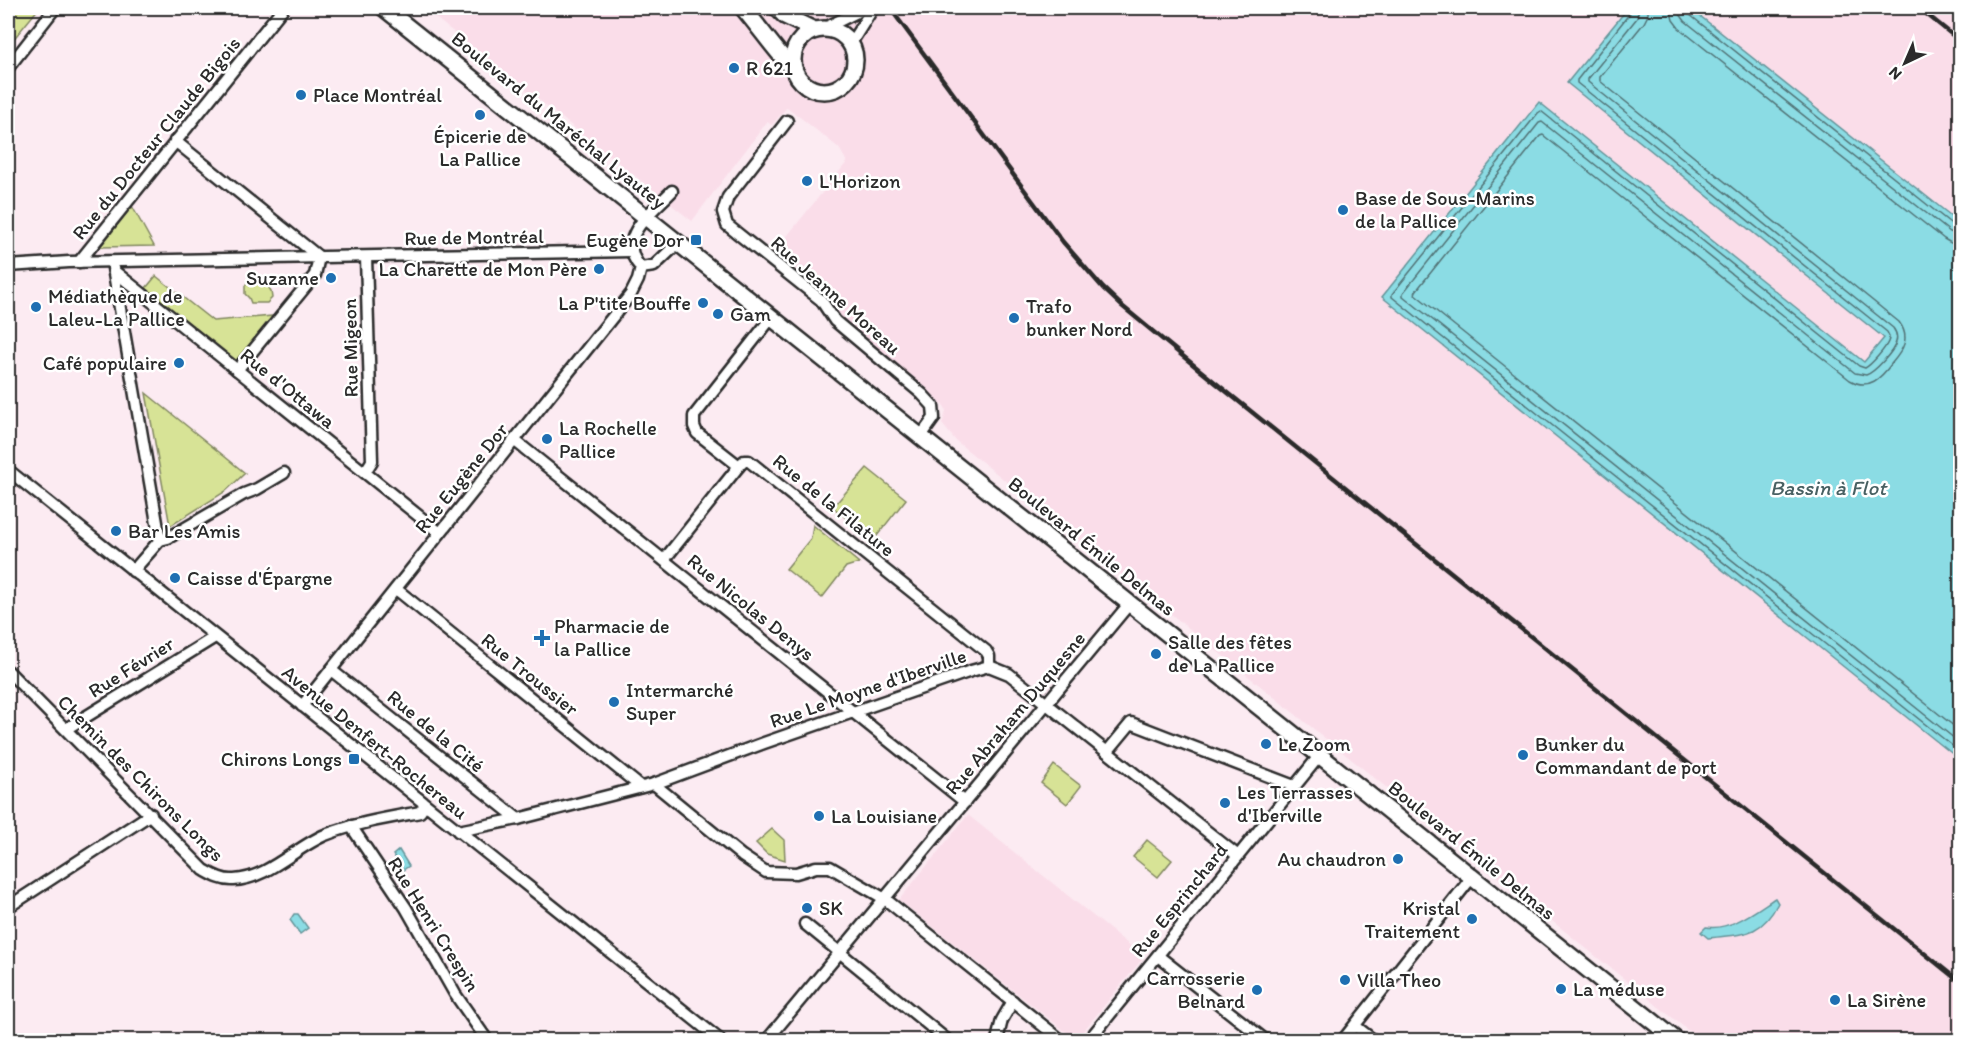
<svg xmlns="http://www.w3.org/2000/svg" width="1968" height="1048" font-family="Itim,sans-serif">
<style>
.built{fill:#fadde9}
.green{fill:#d7e396;stroke:#818760;stroke-width:1.5}
.water{fill:#8bdce4;stroke:#65959a;stroke-width:1.5}
.lines{fill:none;stroke-linecap:round;stroke-linejoin:round}
.shore{stroke:#517275;stroke-width:1.5}
.street-casing{stroke:#2b2b2b;stroke-width:15}
.secondary-casing{stroke:#2b2b2b;stroke-width:20}
.street{stroke:#fff;stroke-width:10}
.secondary{stroke:#fff;stroke-width:15}
.rail{stroke:#2b2b2b;stroke-width:4.5}
.poi-dot{fill:#1f6fb2;stroke:#fff;stroke-width:2}
.labels{text-anchor:middle;dominant-baseline:central;stroke-width:5;stroke-linejoin:round;paint-order:stroke}
.poi-label{font-size:20px;fill:#2b2b2b;stroke:#fff;text-anchor:start}
.street-label{font-size:20px;fill:#2b2b2b;stroke:#fff}
.water-label{font-size:21px;font-style:italic;fill:#486062;stroke:#fff}
</style>
<rect width="100%" height="100%" fill="#fcebf2"/>
<filter id="ink" filterUnits="userSpaceOnUse"><feTurbulence type="fractalNoise" baseFrequency=".0167" numOctaves="2"/><feDisplacementMap in="SourceGraphic" scale="12" xChannelSelector="R" yChannelSelector="G"/><feConvolveMatrix kernelMatrix="1 2 1 2 8 2 1 2 1" color-interpolation-filters="sRGB"/></filter>
<g filter="url(#ink)">
<g class="built">
<polygon points="423,8 876,8 881,15 889,8 1960,8 1960,1040 1700,1040 956,441 942,424 946,412 945,407 921,385 837,316 828,294 775,251 847,162 839,148 787,107 772,125 767,122 692,221"/>
<polygon points="968,815 1144,957 1076,1040 899,900"/>
</g>
<g class="green">
<polygon points="8,8 39,8 8,46"/>
<polygon points="132,206 154,246 100,247"/>
<polygon points="156,276 213,321 273,316 237,361 146,288"/>
<polygon points="247,283 266,283 271,291 272,298 267,303 251,303 249,298 245,294 245,286"/>
<polygon points="146,393 245,473 226,491 170,526"/>
<polygon points="867,468 906,499 873,541 833,507"/>
<polygon points="813,525 859,563 846,567 822,598 786,569 811,538"/>
<polygon points="1054,765 1081,786 1067,804 1041,783"/>
<polygon points="772,829 784,840 785,860 767,854 756,843"/>
<polygon points="1147,840 1172,860 1158,877 1133,857"/>
</g>
<g class="water">
<polygon points="1628,8 1690,8 1960,223 1960,760 1382,297 1539,102 1864,362 1884,338 1567,83"/>
<polygon points="399,850 409,866 403,870 393,855"/>
<path d="M1775 898 1778 903C1761 937 1742 934 1708 938L1701 932 1706 927C1731 931 1755 911 1775 898Z"/>
<polygon points="294,914 298,914 308,928 300,934 290,920"/>
</g>
<g class="lines">
<g class="shore">
<path d="M1632 8 1630 13 1577 80V83L1887 332C1889 336 1890 337 1888 342 1885 349 1871 365 1865 368L1859 366 1541 111 1538 113 1392 294V297L1960 752"/>
<path d="M1639 8 1637 18 1588 79V82L1893 328C1896 332 1898 336 1896 342 1894 351 1875 372 1866 375L1855 373 1542 122 1539 123 1403 293V296L1960 743"/>
<path d="M1648 8V15L1644 23 1600 77V81L1899 322C1911 338 1903 350 1892 363 1881 378 1869 391 1850 380L1543 135 1540 136 1416 291 1415 294 1960 731"/>
<polyline points="1670,8 1673,20 1679,28 1944,239 1951,243 1960,244"/>
<polyline points="1679,8 1680,14 1685,21 1950,232 1960,235"/>
<polyline points="1687,8 1690,15 1954,226 1960,228"/>
</g>
<g class="street-casing">
<g id="street">
<polyline points="825,28 865,8"/>
<polyline points="851,43 873,8"/>
<polyline points="8,68 55,8"/>
<polyline points="787,121 728,197 723,212 727,225 821,300 835,321 922,394 933,406 934,418 921,436"/>
<polyline points="175,141 319,257 315,275 237,370"/>
<path d="M672 191C651 213 614 238 641 268L654 266 678 243"/>
<polyline points="79,262 283,8"/>
<polyline points="8,266 69,262 631,251"/>
<polyline points="113,268 160,540"/>
<polyline points="114,271 440,533"/>
<polyline points="514,440 965,802"/>
<polyline points="739,466 697,433 694,426 694,416 772,317"/>
<polyline points="8,470 720,1040"/>
<polyline points="365,472 372,461 366,257"/>
<polyline points="664,560 739,466 744,461 749,461 986,651 989,656 989,666"/>
<polyline points="133,571 160,540 168,538 244,494 257,489 284,473"/>
<polyline points="396,589 641,787"/>
<polyline points="331,670 518,819"/>
<path d="M8 671 204 870C213 875 223 881 234 880 267 879 296 847 325 835 356 823 388 818 420 812L425 805"/>
<polyline points="302,706 631,294 638,280 641,268"/>
<polyline points="66,729 215,637"/>
<polyline points="1107,752 1131,723 1294,786"/>
<polyline points="654,784 742,856 766,872 796,873 816,867 830,867 885,899 1061,1040"/>
<polyline points="351,826 406,908 455,994 487,1040"/>
<polyline points="458,831 518,819 654,784 764,743 971,671 989,666 1009,674 1238,856"/>
<polyline points="8,907 151,814"/>
<polyline points="805,924 947,1040"/>
<polyline points="1158,956 1265,1040"/>
<polyline points="1355,1026 1373,1040"/>
<polyline points="767,1040 1130,603"/>
<polyline points="997,1040 1002,1020 1013,1001"/>
<polyline points="1089,1040 1320,755"/>
<polyline points="1343,1040 1472,877"/>
</g>
</g>
<g class="secondary-casing">
<g id="secondary">
<polyline points="384,8 1676,1040"/>
<path d="M743 8C761 29 776 52 795 71"/>
<polyline points="777,8 785,16 814,30"/>
<circle cx="824" cy="60" r="31"/>
</g>
</g>
<use href="#street" class="street"/>
<use href="#secondary" class="secondary"/>
<g class="rail">
<polyline points="890,8 1063,242 1103,288 1122,306 1201,371 1960,982"/>
<polyline points="1919,8 1960,41"/>
<polyline points="1956,8 1960,11"/>
</g>
</g>
</g>
<g class="poi-dot">
<circle cx="734" cy="68" r="6"/>
<circle cx="301" cy="95" r="6"/>
<circle cx="480" cy="115" r="6"/>
<circle cx="807" cy="181" r="6"/>
<circle cx="1343" cy="210" r="6"/>
<rect x="690" y="234" width="12" height="12" rx="3"/>
<circle cx="599" cy="269" r="6"/>
<circle cx="331" cy="278" r="6"/>
<circle cx="703" cy="303" r="6"/>
<circle cx="36" cy="307" r="6"/>
<circle cx="718" cy="314" r="6"/>
<circle cx="1014" cy="318" r="6"/>
<circle cx="179" cy="363" r="6"/>
<circle cx="547" cy="439" r="6"/>
<circle cx="116" cy="531" r="6"/>
<circle cx="175" cy="578" r="6"/>
<path d="M539 629h6v6h6v6h-6v6h-6v-6h-6v-6h6z"/>
<circle cx="1156" cy="654" r="6"/>
<circle cx="614" cy="702" r="6"/>
<circle cx="1266" cy="744" r="6"/>
<circle cx="1523" cy="755" r="6"/>
<rect x="348" y="753" width="12" height="12" rx="3"/>
<circle cx="1225" cy="803" r="6"/>
<circle cx="819" cy="816" r="6"/>
<circle cx="1398" cy="859" r="6"/>
<circle cx="807" cy="908" r="6"/>
<circle cx="1472" cy="919" r="6"/>
<circle cx="1345" cy="980" r="6"/>
<circle cx="1561" cy="989" r="6"/>
<circle cx="1257" cy="990" r="6"/>
<circle cx="1835" cy="1000" r="6"/>
</g>
<g class="labels">
<g class="poi-label">
<text x="746" y="68">R 621</text>
<text x="313" y="95">Place Montréal</text>
<text x="480" y="136" text-anchor="middle">Épicerie de<tspan x="480" dy="23">La Pallice</tspan></text>
<text x="819" y="181">L'Horizon</text>
<text x="1355" y="198">Base de Sous-Marins<tspan x="1355" dy="23">de la Pallice</tspan></text>
<text x="684" y="240" text-anchor="end">Eugène Dor</text>
<text x="587" y="269" text-anchor="end">La Charette de Mon Père</text>
<text x="319" y="278" text-anchor="end">Suzanne</text>
<text x="48" y="296">Médiathèque de<tspan x="48" dy="23">Laleu-La Pallice</tspan></text>
<text x="691" y="303" text-anchor="end">La P'tite Bouffe</text>
<text x="1026" y="306">Trafo<tspan x="1026" dy="23">bunker Nord</tspan></text>
<text x="730" y="314">Gam</text>
<text x="167" y="363" text-anchor="end">Café populaire</text>
<text x="559" y="428">La Rochelle<tspan x="559" dy="23">Pallice</tspan></text>
<text x="128" y="531">Bar Les Amis</text>
<text x="187" y="578">Caisse d'Épargne</text>
<text x="554" y="626">Pharmacie de<tspan x="554" dy="23">la Pallice</tspan></text>
<text x="1168" y="642">Salle des fêtes<tspan x="1168" dy="23">de La Pallice</tspan></text>
<text x="626" y="690">Intermarché<tspan x="626" dy="23">Super</tspan></text>
<text x="1278" y="744">Le Zoom</text>
<text x="1535" y="744">Bunker du<tspan x="1535" dy="23">Commandant de port</tspan></text>
<text x="342" y="759" text-anchor="end">Chirons Longs</text>
<text x="1237" y="792">Les Terrasses<tspan x="1237" dy="23">d'Iberville</tspan></text>
<text x="831" y="816">La Louisiane</text>
<text x="1386" y="859" text-anchor="end">Au chaudron</text>
<text x="819" y="908">SK</text>
<text x="1460" y="908" text-anchor="end">Kristal<tspan x="1460" dy="23">Traitement</tspan></text>
<text x="1245" y="978" text-anchor="end">Carrosserie<tspan x="1245" dy="23">Belnard</tspan></text>
<text x="1357" y="980">Villa Theo</text>
<text x="1573" y="989">La méduse</text>
<text x="1847" y="1000">La Sirène</text>
</g>
<g class="street-label">
<text transform="translate(559 120) rotate(39)">Boulevard du Maréchal Lyautey</text>
<text transform="translate(156 138) rotate(-51)">Rue du Docteur Claude Bigois</text>
<text transform="translate(474 237) rotate(-1)">Rue de Montréal</text>
<text transform="translate(836 295) rotate(42)">Rue Jeanne Moreau</text>
<text transform="translate(350 348) rotate(-91)">Rue Migeon</text>
<text transform="translate(288 388) rotate(39)">Rue d'Ottawa</text>
<text transform="translate(461 478) rotate(-51)">Rue Eugène Dor</text>
<text transform="translate(834 505) rotate(39)">Rue de la Filature</text>
<text transform="translate(1092 546) rotate(39)">Boulevard Émile Delmas</text>
<text transform="translate(751 607) rotate(39)">Rue Nicolas Denys</text>
<text transform="translate(131 667) rotate(-32)">Rue Février</text>
<text transform="translate(530 674) rotate(39)">Rue Troussier</text>
<text transform="translate(868 688) rotate(-19)">Rue Le Moyne d'Iberville</text>
<text transform="translate(1015 713) rotate(-50)">Rue Abraham Duquesne</text>
<text transform="translate(436 731) rotate(39)">Rue de la Cité</text>
<text transform="translate(375 742) rotate(39)">Avenue Denfert-Rochereau</text>
<text transform="translate(141 778) rotate(45)">Chemin des Chirons Longs</text>
<text transform="translate(1472 850) rotate(39)">Boulevard Émile Delmas</text>
<text transform="translate(1179 900) rotate(-51)">Rue Esprinchard</text>
<text transform="translate(434 924) rotate(58)">Rue Henri Crespin</text>
</g>
<g class="water-label">
<text x="1828" y="487">Bassin à Flot</text>
</g>
</g>
<rect width="1968" height="1048" fill="none" stroke="#fff" stroke-width="30"/>
<rect x="15" y="15" width="1938" height="1018" fill="none" stroke="#2b2b2b" stroke-width="2" filter="url(#ink)"/>
<g transform="translate(1905 63) rotate(224)" stroke="#ffffff" stroke-width="4.5" paint-order="stroke">
<path d="M0-4.5L10 22L0 15L-10 22Z" fill="#2b2b2b"/>
<text y="-9" font-size="16" font-weight="bold" text-anchor="middle" fill="#2b2b2b">N</text>
</g>
</svg>
